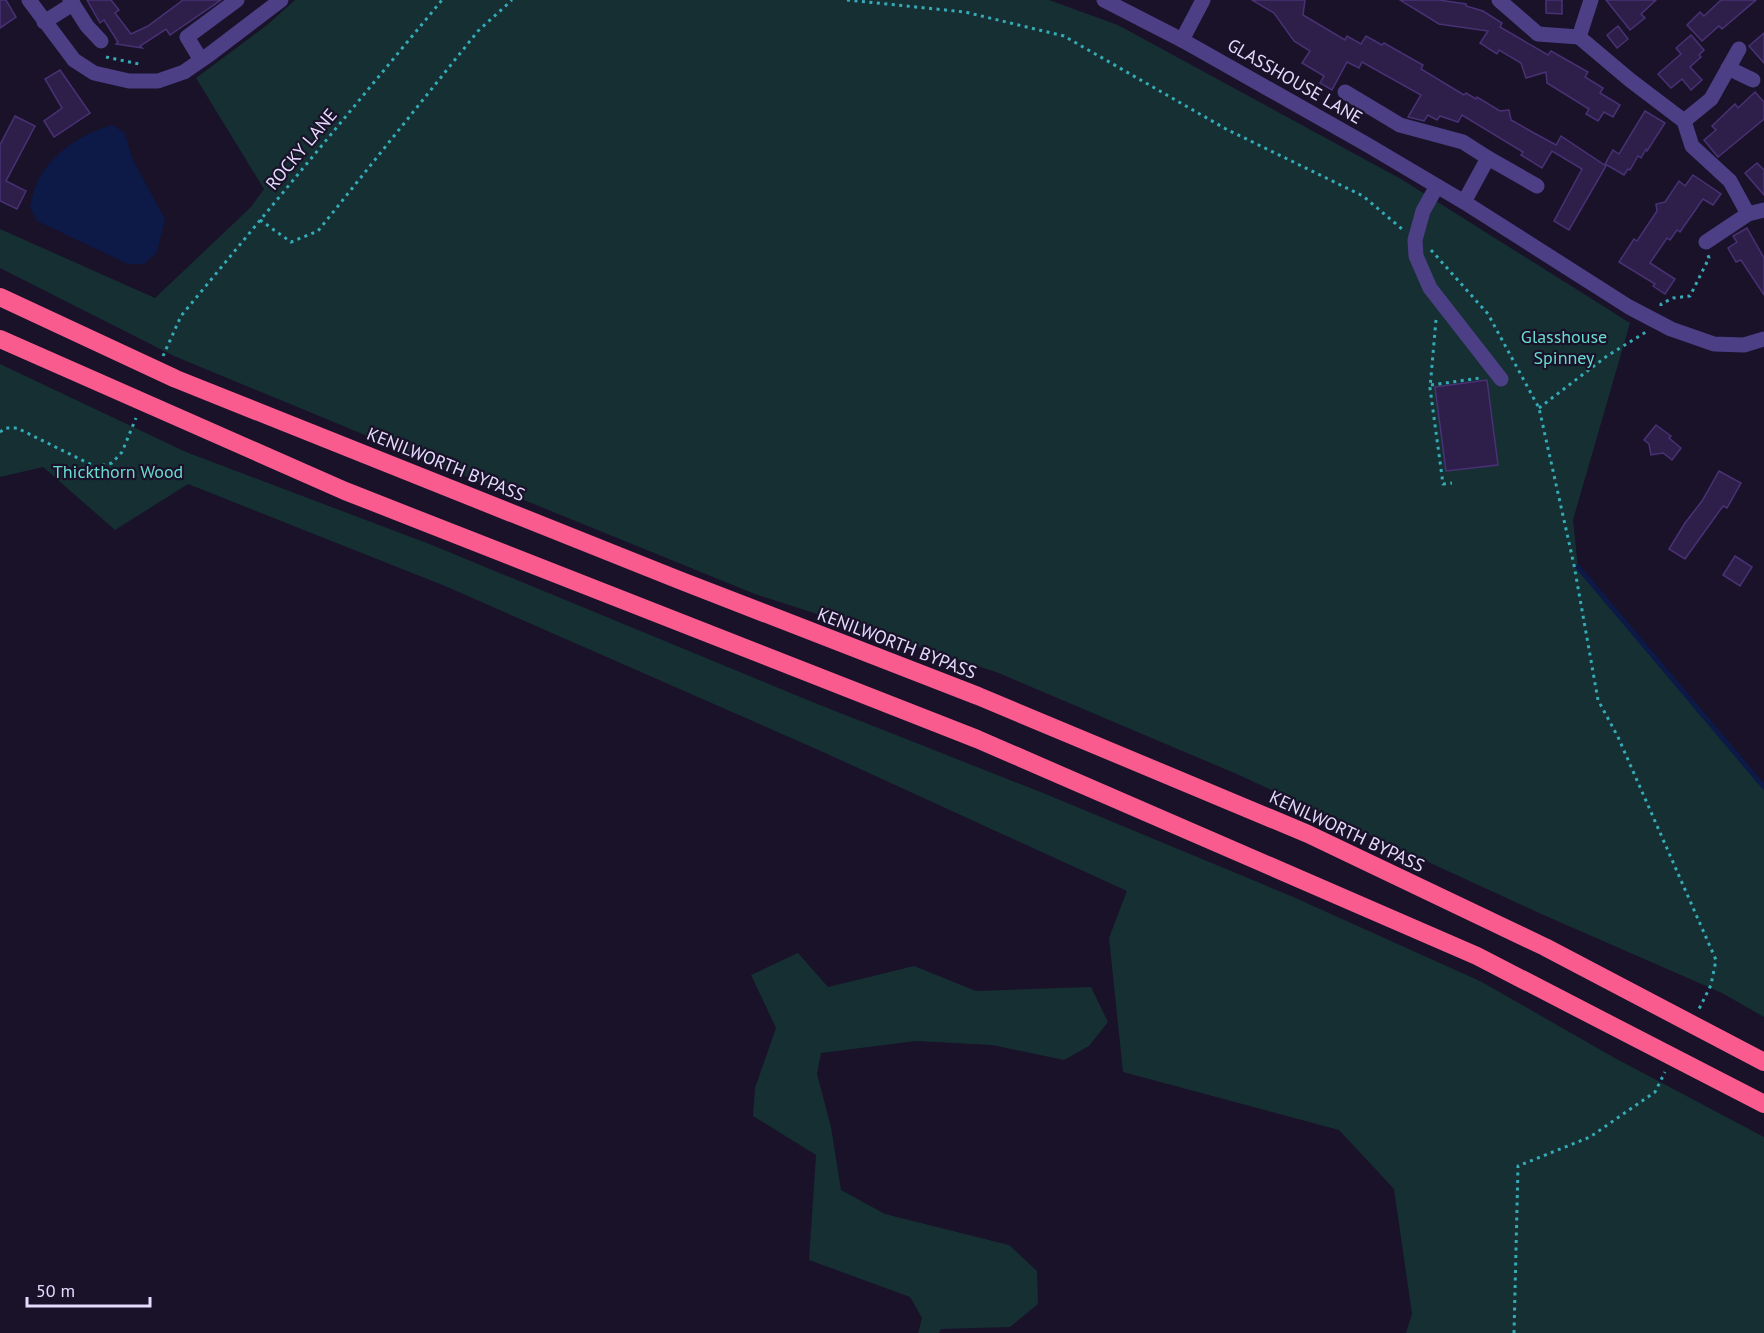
<svg xmlns="http://www.w3.org/2000/svg" width="1764" height="1333" font-family="'PT Sans',sans-serif">
<style>
.green{fill:#152f33}
.water{fill:#0d1947}
.lines{fill:none;stroke-linecap:round;stroke-linejoin:round}
.stream{stroke:#0d1947;stroke-width:5}
.building{fill:#2e1e4a;stroke:#493175;stroke-width:1.5}
.path{stroke:#35abb7;stroke-width:3;stroke-dasharray:3 4.5;stroke-linecap:butt}
.minor{stroke:#4c3f86;stroke-width:15}
.highway{stroke:#f95b8e;stroke-width:18}
.labels{text-anchor:middle;dominant-baseline:central;stroke-width:4.5;stroke-linejoin:round;paint-order:stroke}
.street-label{font-size:18px;fill:#e4dbfe;stroke:#191229}
.park-label{font-size:18px;fill:#69dcd1;stroke:#191229}
</style>
<rect width="100%" height="100%" fill="#191229"/>
<g class="green">
<polygon points="295,0 1049,0 1118,25 1401,179 1630,323 1573,520 1578,567 1764,787 1764,1017 1722,993 1539,913 1239,775 996,672 755,594 418,457 174,356 0,268 0,229 155,298 251,207 264,189 196,78 267,25"/>
<polygon points="0,364 186,452 432,545 815,703 1048,795 1291,896 1482,982 1613,1057 1764,1137 1764,1333 1406,1333 1412,1314 1394,1189 1339,1130 1123,1072 1109,938 1127,891 823,752 445,586 188,484 115,530 43,467 0,477"/>
<polygon points="798,953 828,987 914,966 976,991 1091,987 1108,1022 1089,1046 1064,1060 992,1045 916,1041 821,1053 817,1074 831,1127 841,1190 885,1214 1009,1245 1037,1271 1038,1304 1010,1327 941,1329 939,1333 918,1333 922,1318 910,1297 809,1260 816,1155 753,1116 755,1088 776,1028 751,975"/>
</g>
<path class="water" d="M112 125 124 132 133 160 165 219 157 252 144 264H128L37 221 30 207C32 199 34 188 38 180 53 152 83 133 112 125Z"/>
<g class="lines">
<polyline class="stream" points="1578,567 1764,787"/>
</g>
<g class="building">
<polygon points="0,0 6,0 16,17 0,28"/>
<polygon points="87,0 111,0 119,10 115,13 131,34 148,26 183,0 221,0 170,35 166,29 140,46 142,48 116,44 118,42 104,20 100,23"/>
<polygon points="1252,0 1305,0 1303,15 1345,40 1347,36 1361,44 1366,36 1382,45 1384,43 1423,65 1421,69 1464,95 1466,93 1476,99 1477,97 1500,111 1509,110 1511,120 1534,133 1556,145 1561,136 1606,166 1569,230 1554,221 1582,169 1552,151 1542,168 1521,155 1523,152 1462,115 1458,122 1440,116 1437,120 1428,115 1424,121 1408,117 1421,95 1362,62 1359,68 1347,62 1332,90 1320,83 1324,76 1302,63 1310,51 1294,41 1274,13"/>
<polygon points="1400,0 1439,0 1466,4 1466,6 1483,11 1502,23 1500,27 1548,55 1551,51 1588,72 1585,77 1603,88 1600,93 1620,105 1613,117 1604,112 1598,121 1586,114 1589,109 1547,83 1546,72 1526,78 1521,63 1499,50 1497,54 1480,43 1488,31 1439,24"/>
<polygon points="1546,0 1562,0 1562,14 1546,13"/>
<polygon points="1606,0 1656,0 1641,14 1645,18 1630,30"/>
<polygon points="1721,0 1756,0 1722,29 1719,26 1702,41 1687,25 1700,12 1704,16"/>
<polygon points="1618,26 1628,39 1617,48 1607,35"/>
<polygon points="1764,33 1764,63 1749,46"/>
<polygon points="1691,35 1704,50 1699,55 1701,57 1690,67 1702,80 1691,90 1682,79 1671,88 1658,74 1681,54 1676,48"/>
<polygon points="60,70 90,113 54,137 44,121 62,108 45,79"/>
<polygon points="1755,92 1764,102 1764,119 1718,157 1704,140 1716,130 1712,126 1735,104 1738,108"/>
<polygon points="1645,111 1665,123 1647,151 1646,149 1641,158 1638,156 1630,170 1628,169 1624,175 1605,164 1613,150 1619,154"/>
<polygon points="15,116 35,126 6,181 26,191 17,209 0,201 0,145"/>
<polygon points="1757,163 1764,170 1764,195 1745,173"/>
<polygon points="1693,175 1721,194 1713,205 1703,199 1680,232 1677,230 1670,240 1667,238 1650,263 1675,279 1665,294 1653,286 1655,284 1619,262 1634,239 1637,241 1657,211 1656,204 1665,202 1679,181 1685,186"/>
<polygon points="1747,228 1764,258 1764,295 1741,260 1736,262 1728,248 1737,242 1733,236"/>
<polygon points="1487,380 1498,465 1446,471 1435,387"/>
<polygon points="1656,425 1671,436 1669,438 1681,448 1672,460 1663,453 1651,455 1649,444 1644,440"/>
<polygon points="1719,471 1741,483 1727,508 1723,506 1685,559 1669,549 1685,523 1702,501"/>
<polygon points="1735,556 1752,567 1740,586 1723,575"/>
</g>
<g class="lines">
<g class="path">
<polyline points="847,0 965,12 1064,36 1226,129 1363,196 1402,229"/>
<polyline points="106,57 139,64"/>
<polyline points="260,220 291,242 318,231 478,31 512,0"/>
<polyline points="1431,250 1488,314 1539,408 1574,565 1598,700 1618,737 1716,960 1711,985 1698,1011"/>
<polyline points="1661,306 1661,304 1673,298 1690,296 1709,258 1708,255"/>
<polyline points="1436,320 1430,388 1443,484 1452,483"/>
<polyline points="163,356 181,316 442,0"/>
<polyline points="1431,385 1480,378"/>
<polyline points="1539,408 1607,356 1646,332"/>
<polyline points="0,432 6,428 17,428 96,467 112,463 122,452 136,418"/>
<polyline points="1514,1333 1518,1166 1590,1137 1655,1092 1665,1072"/>
</g>
<g class="minor">
<polyline points="29,0 74,60 94,73 129,81 158,81 184,72 210,54 281,0"/>
<polyline points="1104,0 1182,40 1366,144 1464,202 1629,307 1671,329 1714,344 1744,345 1764,339"/>
<polyline points="1499,0 1538,34 1579,37"/>
<polyline points="1591,0 1579,37 1630,80 1684,121 1692,146 1730,181 1748,214 1706,242"/>
<polyline points="73,4 87,26 101,41"/>
<polyline points="44,22 73,4 70,0"/>
<polyline points="1182,40 1203,0"/>
<polyline points="201,60 187,37 237,0"/>
<polyline points="1728,68 1753,80"/>
<polyline points="1345,92 1400,125 1463,142 1488,158 1464,202"/>
<polyline points="1684,121 1711,99 1739,49"/>
<polyline points="1488,158 1537,186"/>
<polyline points="1437,186 1423,211 1415,240 1416,256 1430,288 1501,379"/>
<polyline points="1748,214 1764,210"/>
</g>
<g class="highway">
<polyline points="0,297 176,379 679,580 978,696 1308,834 1545,947 1764,1062"/>
<polyline points="0,339 345,491 977,739 1477,956 1764,1104"/>
</g>
</g>
<g class="labels">
<g class="street-label">
<text transform="translate(1295 81) rotate(30)">GLASSHOUSE LANE</text>
<text transform="translate(301 149) rotate(-50)">ROCKY LANE</text>
<text transform="translate(446 464) rotate(22)">KENILWORTH BYPASS</text>
<text transform="translate(897 643) rotate(21)">KENILWORTH BYPASS</text>
<text transform="translate(1347 831) rotate(25)">KENILWORTH BYPASS</text>
</g>
<g class="park-label">
<text x="1564" y="336">Glasshouse<tspan x="1564" dy="21">Spinney</tspan></text>
<text x="118" y="471">Thickthorn Wood</text>
</g>
</g>
<path d="M27 1297v9h123v-9" fill="none" stroke="#e4dbfe" stroke-width="3"/>
<text x="36" y="1297" font-size="18" fill="#e4dbfe" stroke="#191229" stroke-width="4.5" paint-order="stroke">50 m</text>
</svg>
